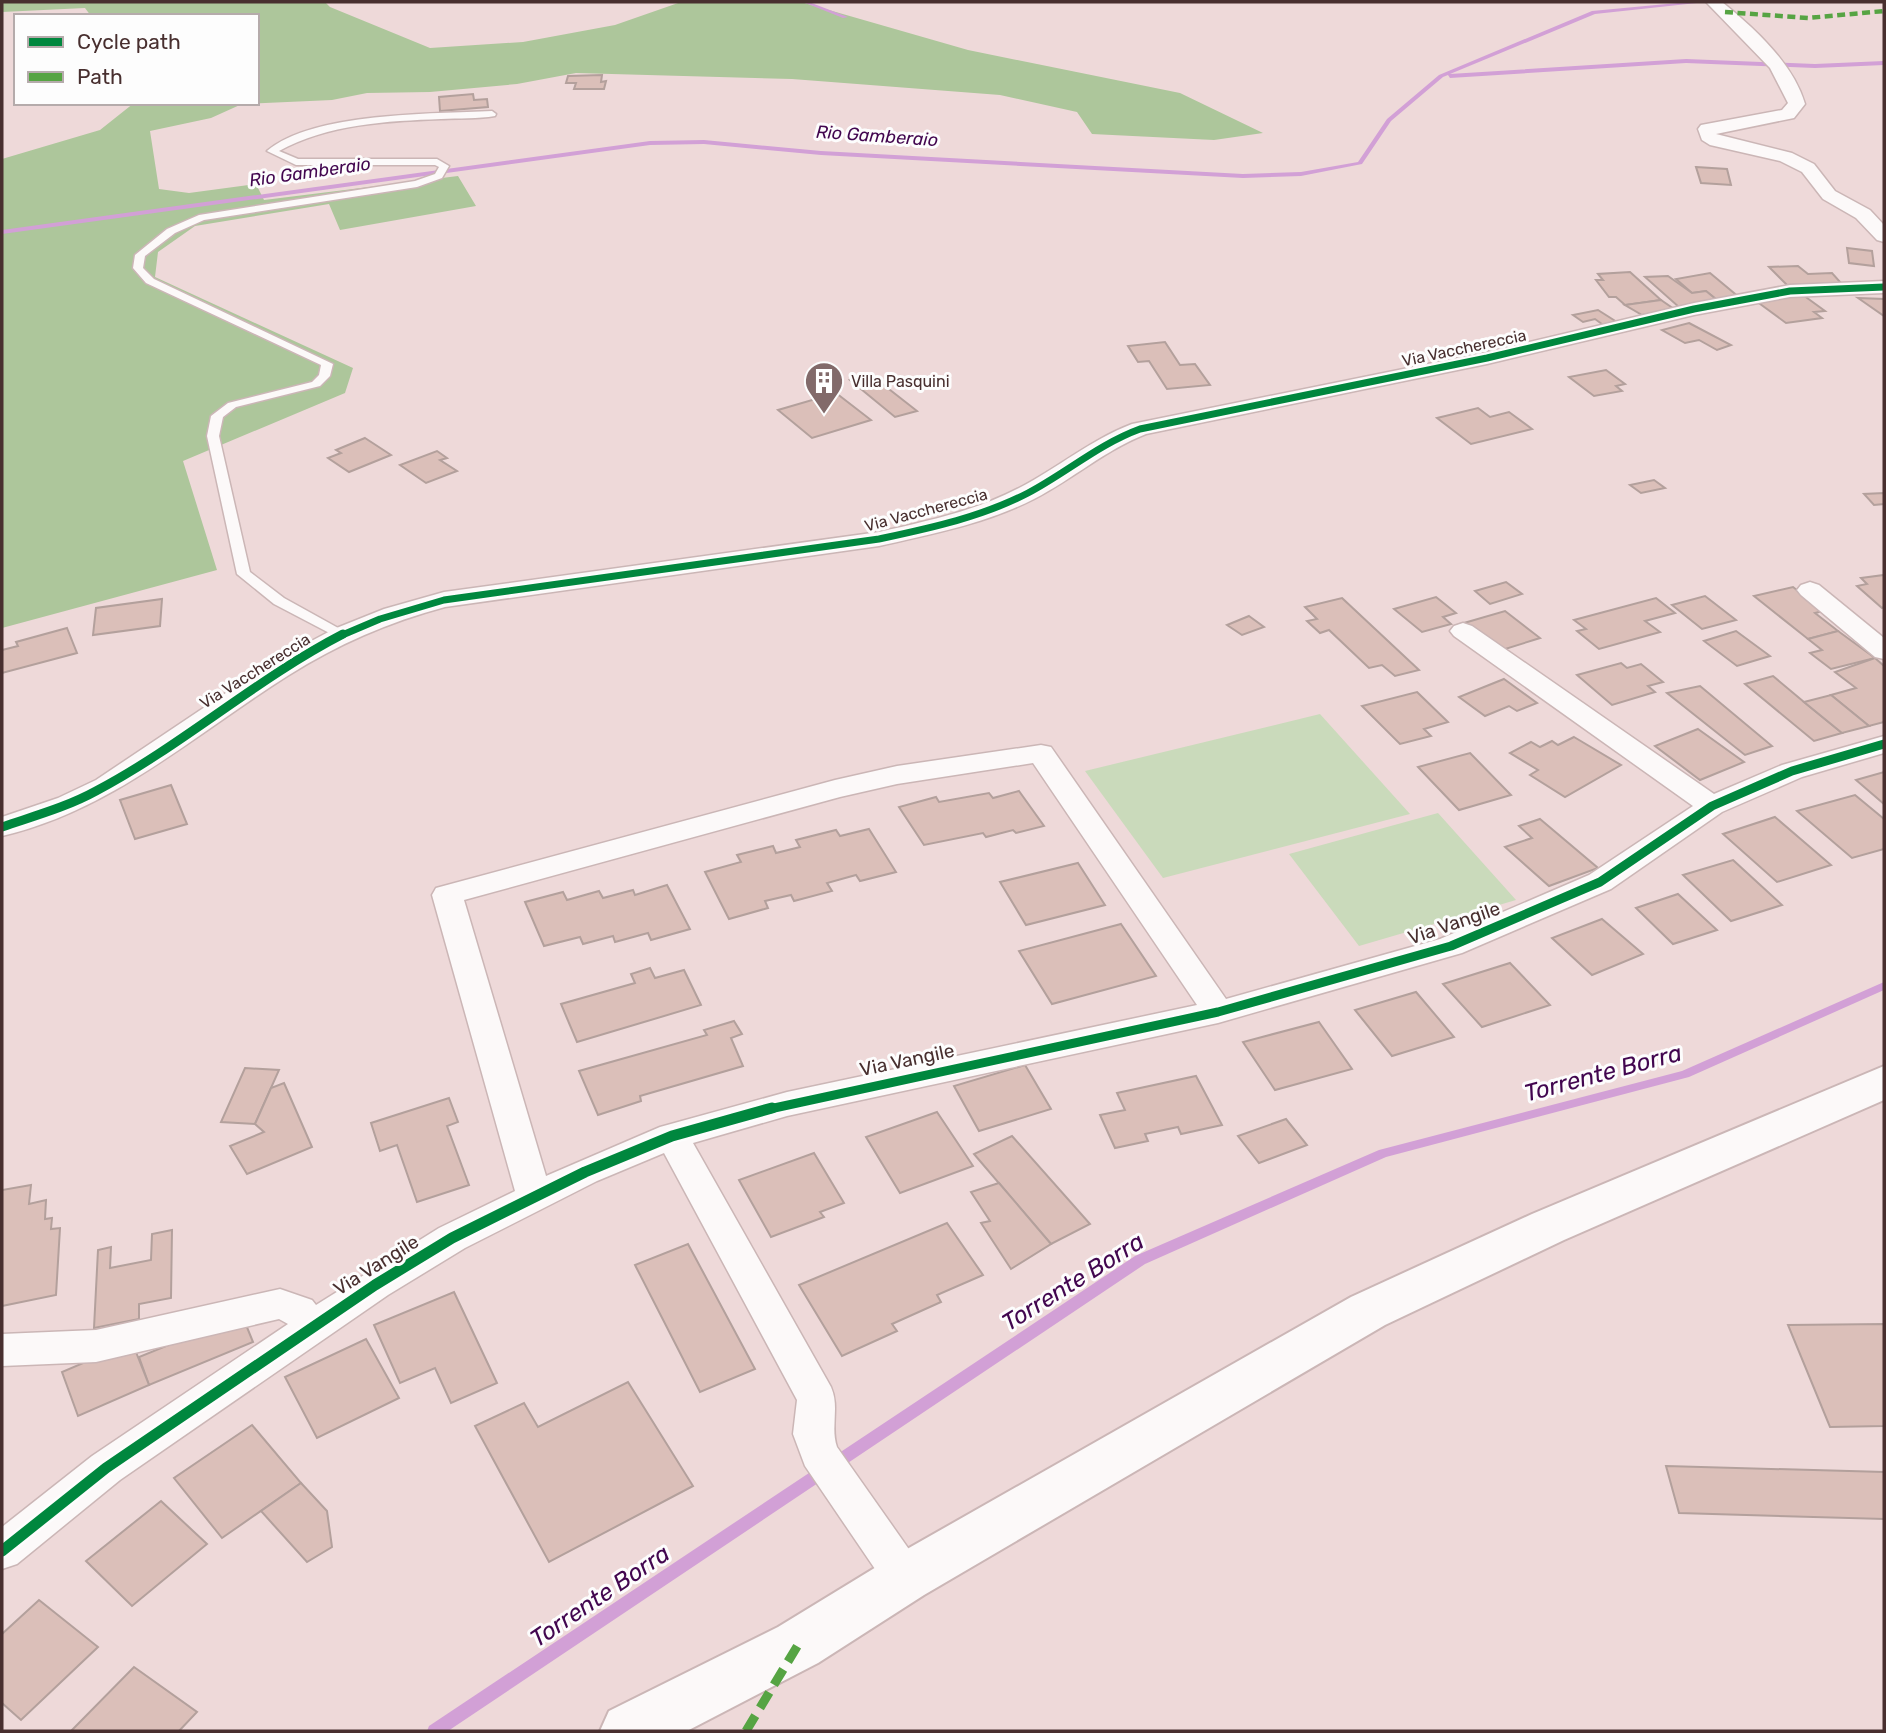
<svg xmlns="http://www.w3.org/2000/svg" width="1886" height="1733" font-family="Rubik,sans-serif">
<style>
.green{fill:#cadabb}
.forest{fill:#adc69b}
.lines{fill:none;stroke-linecap:round;stroke-linejoin:round}
.stream{fill:#d2a0d6;fill-rule:evenodd}
.building{fill:#dbbfb9;stroke:#b3a09c;stroke-width:2}
.lane-casing{stroke:#cbb6b6;stroke-width:3}
.street-casing{stroke:#cbb6b6;stroke-width:3}
.secondary-casing{stroke:#cbb6b6;stroke-width:4}
.lane{fill:#fcf9f9;fill-rule:evenodd}
.street{fill:#fcf9f9;fill-rule:evenodd}
.secondary{fill:#fcf9f9;fill-rule:evenodd}
.quiet-far1{stroke:#56a443;stroke-width:4.5;stroke-dasharray:8 4.5;stroke-linecap:butt}
.quiet{stroke:#56a443;stroke-width:9;stroke-dasharray:18 9;stroke-linecap:butt}
.cycleway-far2-casing{stroke:#fdfdfd;stroke-width:10}
.cycleway-far1-casing{stroke:#fdfdfd;stroke-width:13}
.cycleway-casing{stroke:#fdfdfd;stroke-width:16}
.cycleway-far2{stroke:#00873e;stroke-width:7}
.cycleway-far1{stroke:#00873e;stroke-width:9}
.cycleway{stroke:#00873e;stroke-width:11}
.labels{text-anchor:middle;dominant-baseline:central;stroke-width:6;stroke-linejoin:round;paint-order:stroke}
.far-street-label{font-size:16px;fill:#482f2f;stroke:#fdfdfd}
.far-poi-label{font-size:16px;fill:#482f2f;stroke:#fdfdfd;text-anchor:start}
.far-water-label{font-size:18px;font-style:italic;fill:#42064f;stroke:#fdfdfd}
.street-label{font-size:19px;fill:#482f2f;stroke:#fdfdfd}
.near-water-label{font-size:24px;font-style:italic;fill:#42064f;stroke:#fdfdfd}
</style>
<rect width="100%" height="100%" fill="#eed9d9"/>
<g class="green">
<polygon points="1320,714 1410,814 1163,878 1085,771"/>
<polygon points="1438,813 1516,900 1359,946 1289,854"/>
</g>
<polygon class="forest" points="2,2 325,2 330,7 430,48 523,42 615,25 681,2 801,2 968,50 1180,93 1263,133 1214,140 1092,134 1077,112 1000,95 792,79 576,73 517,84 430,92 367,93 332,100 242,104 211,118 150,131 159,189 189,193 256,184 264,200 458,176 476,206 340,230 329,204 195,226 158,252 155,277 353,368 345,393 183,461 217,570 2,628 2,159 100,130 134,103 257,103 257,16 91,16 85,8 2,12"/>
<g class="lines">
<g class="stream">
<polygon points="803,2 809,2 848,17 843,18"/>
<polygon points="1688,2 1706,2 1595,14 1450,74 1686,59 1815,64 1884,61 1884,65 1815,68 1686,63 1450,78 1448,75 1443,77 1391,121 1362,164 1301,176 1243,178 821,155 704,144 650,145 2,234 2,230 650,141 704,140 821,151 1243,174 1301,172 1358,162 1387,119 1439,75 1592,11"/>
<polygon points="1884,982 1884,990 1689,1077 1386,1157 1145,1264 448,1731 427,1731 429,1726 1135,1256 1379,1150 1682,1071"/>
</g>
</g>
<g class="building">
<polygon points="602,75 601,82 606,81 604,89 574,89 576,83 566,83 568,76"/>
<polygon points="473,94 474,100 487,99 488,107 440,111 439,97"/>
<polygon points="1696,167 1727,169 1731,185 1701,183"/>
<polygon points="1847,248 1872,251 1874,266 1849,263"/>
<polygon points="1798,266 1808,274 1832,273 1841,283 1787,285 1769,267"/>
<polygon points="1630,272 1661,300 1625,305 1616,297 1609,297 1596,280 1603,280 1598,274"/>
<polygon points="1710,273 1740,298 1717,300 1706,291 1692,293 1676,279"/>
<polygon points="1668,276 1692,293 1706,291 1717,300 1680,308 1645,277"/>
<polygon points="1803,295 1825,311 1814,312 1822,318 1786,323 1756,301"/>
<polygon points="1858,298 1884,299 1884,316"/>
<polygon points="1661,300 1674,309 1642,315 1625,305"/>
<polygon points="1598,310 1620,324 1606,327 1595,319 1583,322 1573,315"/>
<polygon points="1689,323 1731,345 1717,350 1699,340 1685,343 1662,330"/>
<polygon points="1165,342 1180,365 1195,364 1210,385 1167,389 1149,361 1138,362 1128,346"/>
<polygon points="1606,370 1625,384 1616,386 1622,391 1594,396 1569,377"/>
<polygon points="871,375 917,411 895,417 850,380"/>
<polygon points="836,393 871,420 812,438 778,410"/>
<polygon points="1478,408 1490,417 1509,412 1532,429 1471,444 1437,418"/>
<polygon points="365,438 391,455 349,472 328,458 341,453 336,450"/>
<polygon points="437,451 447,458 440,460 457,471 426,483 400,465"/>
<polygon points="1654,480 1665,488 1641,493 1630,485"/>
<polygon points="1884,493 1884,504 1874,505 1864,494"/>
<polygon points="1884,575 1884,607 1882,608 1857,586 1867,584 1861,578"/>
<polygon points="1506,582 1522,594 1490,604 1475,591"/>
<polygon points="1793,587 1823,611 1815,613 1838,631 1808,639 1754,596"/>
<polygon points="1705,596 1736,620 1702,629 1672,605"/>
<polygon points="1436,597 1456,613 1443,617 1451,624 1422,632 1394,609"/>
<polygon points="1342,598 1419,670 1395,676 1382,665 1369,668 1329,630 1320,633 1307,621 1317,619 1305,607"/>
<polygon points="1656,598 1675,613 1645,621 1660,632 1599,649 1577,631 1586,629 1574,620"/>
<polygon points="162,599 160,626 93,635 96,608"/>
<polygon points="1505,611 1540,638 1499,651 1464,623"/>
<polygon points="1249,616 1264,627 1242,635 1227,625"/>
<polygon points="67,628 77,653 2,673 2,650 18,646 16,642"/>
<polygon points="1736,631 1770,656 1737,666 1704,641"/>
<polygon points="1838,631 1875,658 1831,669 1810,653 1822,650 1808,639"/>
<polygon points="1875,658 1884,666 1884,722 1869,726 1831,695 1856,688 1835,672"/>
<polygon points="1621,663 1627,668 1641,664 1663,682 1648,686 1655,692 1612,705 1577,675"/>
<polygon points="1773,676 1804,702 1842,733 1814,741 1745,684"/>
<polygon points="1504,679 1537,703 1517,711 1509,706 1485,716 1459,697"/>
<polygon points="1700,686 1772,746 1745,755 1667,693"/>
<polygon points="1417,692 1448,722 1424,729 1431,736 1400,744 1362,706"/>
<polygon points="1831,695 1869,726 1842,733 1804,702"/>
<polygon points="1698,729 1744,762 1700,780 1655,746"/>
<polygon points="1574,737 1621,765 1565,797 1530,775 1538,770 1510,753 1531,742 1540,747 1552,741 1558,745"/>
<polygon points="1470,753 1511,795 1459,810 1418,767"/>
<polygon points="1884,772 1884,804 1856,780"/>
<polygon points="171,785 187,824 135,839 120,800"/>
<polygon points="1019,791 1044,826 1016,833 1013,830 986,837 983,833 924,845 899,807 936,797 939,802 989,793 993,798"/>
<polygon points="1855,795 1884,819 1884,849 1852,858 1797,811"/>
<polygon points="1775,817 1831,865 1777,882 1723,834"/>
<polygon points="1540,819 1598,868 1549,886 1505,847 1532,838 1519,826"/>
<polygon points="869,829 896,872 860,881 856,875 827,883 832,891 794,901 791,895 765,901 768,908 729,919 705,872 741,862 737,855 773,846 776,853 800,847 796,840 836,830 840,836"/>
<polygon points="1733,860 1782,905 1731,921 1683,875"/>
<polygon points="1078,863 1105,905 1026,925 1000,882"/>
<polygon points="667,885 690,929 651,940 648,933 615,942 613,936 583,944 580,937 544,946 525,902 563,892 567,900 599,891 603,898 633,890 635,895"/>
<polygon points="1678,894 1717,930 1673,944 1636,908"/>
<polygon points="1602,919 1643,954 1592,975 1552,938"/>
<polygon points="1121,924 1156,976 1052,1004 1019,951"/>
<polygon points="1510,963 1550,1005 1482,1027 1443,984"/>
<polygon points="650,968 655,978 684,970 701,1005 577,1042 561,1004 635,983 631,974"/>
<polygon points="1416,992 1454,1037 1392,1056 1355,1010"/>
<polygon points="734,1021 742,1034 731,1038 743,1066 640,1096 641,1101 598,1115 579,1071 707,1035 704,1030"/>
<polygon points="1319,1022 1352,1069 1275,1090 1243,1042"/>
<polygon points="1025,1065 1051,1109 979,1131 954,1086"/>
<polygon points="245,1068 279,1070 255,1124 221,1122"/>
<polygon points="1196,1076 1222,1125 1181,1134 1178,1127 1145,1134 1148,1141 1115,1148 1100,1115 1125,1110 1117,1093"/>
<polygon points="284,1083 312,1147 247,1174 230,1146 264,1132 255,1124 271,1088"/>
<polygon points="449,1098 458,1122 447,1126 469,1185 417,1202 397,1145 380,1151 371,1123"/>
<polygon points="937,1112 973,1166 900,1193 866,1137"/>
<polygon points="1286,1119 1307,1145 1259,1163 1238,1136"/>
<polygon points="1012,1136 1090,1224 1051,1244 974,1154"/>
<polygon points="814,1153 844,1203 820,1212 824,1217 771,1237 739,1180"/>
<polygon points="999,1183 1051,1244 1011,1269 981,1223 990,1221 971,1192"/>
<polygon points="31,1185 29,1204 46,1200 45,1219 52,1218 51,1229 60,1228 56,1295 2,1306 2,1190"/>
<polygon points="947,1223 983,1275 937,1295 941,1302 892,1324 897,1331 842,1356 799,1285"/>
<polygon points="172,1230 171,1298 139,1304 139,1319 94,1328 98,1250 111,1247 110,1268 151,1260 152,1234"/>
<polygon points="688,1244 755,1369 700,1392 635,1265"/>
<polygon points="454,1292 497,1383 451,1403 435,1368 400,1383 374,1325"/>
<polygon points="242,1315 253,1342 149,1385 139,1357"/>
<polygon points="1884,1324 1884,1426 1830,1427 1788,1325"/>
<polygon points="366,1339 399,1398 317,1438 285,1377"/>
<polygon points="132,1342 149,1385 78,1416 62,1372"/>
<polygon points="628,1382 693,1486 549,1562 475,1426 524,1403 538,1427"/>
<polygon points="252,1425 301,1483 222,1538 174,1478"/>
<polygon points="1666,1466 1884,1472 1884,1519 1679,1513"/>
<polygon points="301,1483 327,1511 332,1547 307,1562 261,1511"/>
<polygon points="161,1501 207,1544 132,1606 86,1561"/>
<polygon points="39,1600 98,1647 21,1720 2,1703 2,1634"/>
<polygon points="134,1667 197,1712 179,1731 71,1731"/>
</g>
<g class="lines">
<g class="lane-casing">
<path id="lane" d="M492 111 496 114 495 116C478 119 459 118 441 119 387 121 328 124 279 151L298 159H437L449 166 442 178 417 187 204 220 175 233 145 256 143 268 154 279 333 364 330 376 320 386 236 407 223 417 219 436 250 572 284 598 349 634 342 638 337 637 274 604 237 574 207 436 211 416 228 403 312 382 319 375 321 365 146 283 133 268 135 255 167 229 199 215 415 181 435 174 439 167 435 165H296L267 151C313 112 433 114 492 111Z"/>
</g>
<g class="street-casing">
<g id="street">
<path d="M1706 2H1722C1754 28 1793 63 1805 104L1794 118 1716 134 1792 153 1814 164 1835 191 1870 210 1884 225V242L1877 240 1856 218 1823 199 1802 172 1780 161 1710 145 1702 140 1698 129 1701 125 1782 110 1788 103 1770 68Z"/>
<path d="M1884 281V293L1790 297 1694 315 1487 364 1146 434C1105 450 1073 479 1034 499 985 524 932 534 879 546L445 607C389 622 338 644 289 675 195 734 113 810 2 836V817L58 798 96 780 272 662 334 629 384 609 444 592 879 532C927 521 975 511 1019 488 1058 468 1090 440 1132 424L1487 352 1694 303 1790 285Z"/>
<polygon points="1810,582 1819,585 1884,638 1884,659 1875,657 1801,595 1797,590 1801,585"/>
<path d="M1463 623 1472 626 1714 794 1782 765 1884 736V753L1802 777 1722 812 1611 889 1462 953 1218 1023 787 1116 693 1143 831 1387C840 1407 830 1427 837 1447L920 1565 926 1578 920 1591 905 1597 890 1591 805 1466 793 1434 797 1400 664 1153 597 1181 465 1248 388 1295 120 1480 17 1564 2 1569V1527L92 1456 288 1324 279 1319 96 1362 2 1366V1334L96 1330 280 1289 312 1300 316 1305 439 1228 515 1191 432 895 436 888 835 780 897 766 1041 745 1051 747 1226 999 1440 939 1589 875 1693 806 1454 636 1450 631 1454 626ZM1033 763 1197 1005 787 1092 660 1127 546 1176 464 900 840 797 897 784Z"/>
</g>
</g>
<g class="secondary-casing">
<polygon id="secondary" points="1884,1066 1884,1100 1564,1240 1385,1325 924,1595 818,1663 687,1731 600,1731 609,1711 778,1627 886,1561 1351,1297 1532,1214"/>
</g>
<use href="#lane" class="lane"/>
<use href="#street" class="street"/>
<use href="#secondary" class="secondary"/>
<polyline class="quiet-far1" points="1725,12 1808,18 1884,11"/>
<polyline class="quiet" points="746,1731 798,1645"/>
<g class="cycleway-far2-casing">
<path id="cycleway-far2" d="M340 636 380 619 444 600 879 539C930 528 982 517 1028 493 1066 473 1099 444 1140 429L1487 358 1694 309 1790 291 1884 287"/>
</g>
<g class="cycleway-far1-casing">
<g id="cycleway-far1">
<path d="M2 827C34 816 67 807 96 791 183 745 256 679 343 634"/>
<polyline points="765,1110 1218,1012 1451,946 1600,882 1712,806 1792,771 1884,744"/>
</g>
</g>
<g class="cycleway-casing">
<polyline id="cycleway" points="2,1551 106,1468 375,1285 452,1238 585,1172 672,1136 772,1108"/>
</g>
<use href="#cycleway-far2" class="cycleway-far2"/>
<use href="#cycleway-far1" class="cycleway-far1"/>
<use href="#cycleway" class="cycleway"/>
</g>
<defs>
<g id="building-pin" transform="scale(2.0125)"><path d="M0 17L-7.5 6A9.5 9.5 0 1 1 7.5 6Z" fill="#826a6a" stroke="#fdfdfd"/><path d="M-4-6H4V6H1V3H-1V6H-4ZM-2.5-4.3h1.7v1.8h-1.7ZM.8-4.3h1.7v1.8H.8ZM-2.5-1h1.7V.8h-1.7ZM.8-1h1.7V.8H.8Z" fill="#fff"/></g>
</defs>
<g fill-rule="evenodd">
<use href="#building-pin" x="824" y="381"/>
</g>
<g class="labels">
<g class="far-street-label">
<text transform="translate(1464 348) rotate(-12)">Via Vacchereccia</text>
<text transform="translate(926 510) rotate(-15)">Via Vacchereccia</text>
<text transform="translate(255 671) rotate(-32)">Via Vacchereccia</text>
</g>
<g class="far-poi-label">
<text x="851" y="381">Villa Pasquini</text>
</g>
<g class="far-water-label">
<text transform="translate(877 136) rotate(4)">Rio Gamberaio</text>
<text transform="translate(310 172) rotate(-8)">Rio Gamberaio</text>
</g>
<g class="street-label">
<text transform="translate(1454 923) rotate(-19)">Via Vangile</text>
<text transform="translate(907 1060) rotate(-12)">Via Vangile</text>
<text transform="translate(376 1265) rotate(-32)">Via Vangile</text>
</g>
<g class="near-water-label">
<text transform="translate(1603 1073) rotate(-15)">Torrente Borra</text>
<text transform="translate(1073 1282) rotate(-32)">Torrente Borra</text>
<text transform="translate(600 1596) rotate(-34)">Torrente Borra</text>
</g>
</g>
<rect width="1886" height="1733" fill="none" stroke="#482f2f" stroke-width="7"/>
<rect x="14" y="14" width="245" height="91" fill="#fdfdfd" stroke="#b5abab" stroke-width="2"/>
<rect x="28" y="37" width="35" height="10" fill="#00873e" stroke="#b5abab" stroke-width="2"/>
<text x="77" y="49" font-size="21" fill="#482f2f">Cycle path</text>
<rect x="28" y="72" width="35" height="10" fill="#56a443" stroke="#b5abab" stroke-width="2"/>
<text x="77" y="84" font-size="21" fill="#482f2f">Path</text>
</svg>
